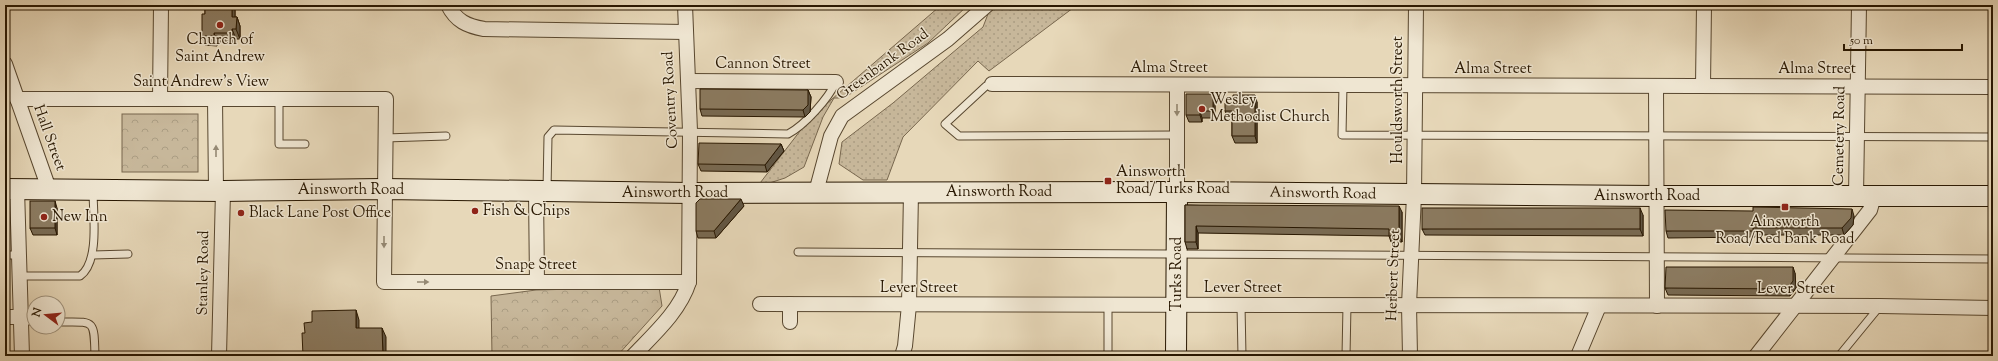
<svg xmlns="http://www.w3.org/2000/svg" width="1998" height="361" font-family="'Sorts Mill Goudy',serif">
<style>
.grass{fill:url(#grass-dots);stroke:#78674e}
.park{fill:url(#park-crowns);stroke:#78674e}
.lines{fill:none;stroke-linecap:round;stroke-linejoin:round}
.lane-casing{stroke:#58472f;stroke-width:9}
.street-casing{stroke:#58472f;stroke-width:16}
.secondary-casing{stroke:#281701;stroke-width:22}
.lane{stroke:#efe6d2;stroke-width:7}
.street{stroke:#efe6d2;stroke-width:14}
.secondary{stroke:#efe6d2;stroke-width:20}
.wall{fill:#786a53;stroke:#281701}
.shaded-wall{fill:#615644;stroke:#281701}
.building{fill:#8b7b61;stroke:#281701}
.oneway{fill:#958974}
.poi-dot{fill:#8f2418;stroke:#efe6d2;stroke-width:1.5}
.labels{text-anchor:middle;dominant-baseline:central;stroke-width:3;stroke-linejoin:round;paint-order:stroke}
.poi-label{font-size:15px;fill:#281701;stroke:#efe6d2;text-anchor:start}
.street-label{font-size:15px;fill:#281701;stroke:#efe6d2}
</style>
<defs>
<pattern id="grass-dots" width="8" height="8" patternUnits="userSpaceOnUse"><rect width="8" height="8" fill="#c7b79a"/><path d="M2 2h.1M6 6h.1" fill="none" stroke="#ab9d83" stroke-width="1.8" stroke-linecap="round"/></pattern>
<pattern id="park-crowns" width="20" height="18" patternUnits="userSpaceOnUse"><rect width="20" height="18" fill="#c7b79a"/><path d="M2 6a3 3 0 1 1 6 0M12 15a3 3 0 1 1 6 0" fill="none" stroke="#ab9d83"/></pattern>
</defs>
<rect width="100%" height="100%" fill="#e7d8b9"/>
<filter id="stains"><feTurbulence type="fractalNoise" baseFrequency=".005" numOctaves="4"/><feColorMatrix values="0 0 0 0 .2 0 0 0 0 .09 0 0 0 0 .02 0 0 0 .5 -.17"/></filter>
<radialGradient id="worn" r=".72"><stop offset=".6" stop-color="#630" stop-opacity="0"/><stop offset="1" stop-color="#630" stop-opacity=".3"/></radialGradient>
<g class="grass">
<polygon points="751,5 968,5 928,43 844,98 834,98 823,117 804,167 785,178 757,187 810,118 939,7"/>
<polygon points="995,5 1077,5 989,71 978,61 903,137 887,180 863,180 839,164 842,142 893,103 983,27 988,14"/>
</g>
<g class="park">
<rect x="122" y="114" width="76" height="58"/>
<polygon points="659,287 662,306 617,356 492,356 491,296 536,290"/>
</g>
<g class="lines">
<g class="lane-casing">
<g id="lane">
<polyline points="992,84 986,86 945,124 959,136 1177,135"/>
<polyline points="1343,85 1342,135 1993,137"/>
<polyline points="279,99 279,144 305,144"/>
<polyline points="385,138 446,136"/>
<path d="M547 190 548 137 554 130 788 134C805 125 828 99 836 82"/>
<path d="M798 252C1196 257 1595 253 1993 259"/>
<polyline points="5,255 20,255"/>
<polyline points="93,255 128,254"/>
<path d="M21 276H80C100 262 93 213 93 191"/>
<polyline points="1241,305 1242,356"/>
<polyline points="22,321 34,321"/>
<path d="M58 322C95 322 94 318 95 356"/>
<polyline points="1108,356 1108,305"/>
<polyline points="1346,356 1347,305"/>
<polyline points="1839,356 1880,306"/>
</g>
</g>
<g class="street-casing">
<g id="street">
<path d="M448 5C456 21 467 26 484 29L685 32"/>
<polyline points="5,64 49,189"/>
<polyline points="689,81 836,82"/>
<polyline points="992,84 1993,87"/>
<polyline points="1177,85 1177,192"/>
<polyline points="1656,86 1657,306"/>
<polyline points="1703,86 1704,5"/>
<polyline points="17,99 386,99 384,282 689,282"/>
<polyline points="160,99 161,5"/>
<polyline points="215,99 216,190"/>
<polyline points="17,189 22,356"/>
<polyline points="536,192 537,282"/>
<polyline points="816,192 831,136 842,116 948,39 987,5"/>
<polyline points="1856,196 1859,5"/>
<polyline points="760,304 1880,306 1993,308"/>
<polyline points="5,317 22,317"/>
<polyline points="790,322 790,304"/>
<polyline points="219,356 223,191"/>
<path d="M633 356C654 334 680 311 689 282L690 131 685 5"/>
<polyline points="902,356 905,346 909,305 911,192"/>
<polyline points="1410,356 1409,305 1414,195 1416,5"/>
<polyline points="1578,356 1599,306"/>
<polyline points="1756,356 1870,210 1874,196"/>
</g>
</g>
<g class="secondary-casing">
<g id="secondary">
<polyline points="5,189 223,191 384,189 690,193 1177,192 1656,196 1993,196"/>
<polyline points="1176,356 1177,192"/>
</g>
</g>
<use href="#lane" class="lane"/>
<use href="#street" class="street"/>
<use href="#secondary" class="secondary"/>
</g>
<g class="wall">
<polygon points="205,5 235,5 235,17 237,17 240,26 240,39 236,39 236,43 217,42 217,46 205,45 202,36 205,14"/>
<polygon points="808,90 811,97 810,112 805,117 702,116 700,109"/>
<polygon points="1213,94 1215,101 1215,118 1202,118 1202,122 1189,122 1186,115"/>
<polygon points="1257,102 1257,143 1235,143 1232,136 1232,118 1228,118 1225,111"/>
<polygon points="781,144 784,151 767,172 701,171 698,164"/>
<polygon points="1185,205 1402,212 1402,242 1391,242 1389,236 1198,233 1198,249 1187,249 1185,242"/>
<polygon points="744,206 716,238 698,238 696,231"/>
<polygon points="57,208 57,235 33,235 30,228"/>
<polygon points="1643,215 1643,236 1425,235 1422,229"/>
<polygon points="1854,216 1853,225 1844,235 1755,235 1755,237 1668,238 1666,231"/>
<polygon points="1795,273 1796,288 1790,296 1668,295 1665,288"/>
</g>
<g class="shaded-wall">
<polygon points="232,5 235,5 235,26 232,17"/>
<polygon points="237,17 240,26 240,39 236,29"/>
<polygon points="232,29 236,39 236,43 232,33"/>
<polygon points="214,33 217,42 217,46 214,36"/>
<polygon points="808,90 811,97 810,112 805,117 803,110"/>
<polygon points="1213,94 1215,101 1215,118 1213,111"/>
<polygon points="1255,95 1257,102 1257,143 1255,136"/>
<polygon points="1200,111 1202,118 1202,122 1200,115"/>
<polygon points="781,144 784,151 767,172 765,165"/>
<polygon points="741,199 744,206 716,238 714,231"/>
<polygon points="55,201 57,208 57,235 55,228"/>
<polygon points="1399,206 1402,212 1402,242 1399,235"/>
<polygon points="1640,208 1643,215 1643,236 1640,229"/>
<polygon points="1852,209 1854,216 1853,225 1844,235 1842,228"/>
<polygon points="1196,226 1198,233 1198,249 1196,242"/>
<polygon points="1753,228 1755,235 1755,237 1753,231"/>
<polygon points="1793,267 1795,273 1796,288 1790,296 1787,289"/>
<polygon points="356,310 359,320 359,338 356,328"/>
<polygon points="382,328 386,337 386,356 383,356"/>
</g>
<g class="building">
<polygon points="205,5 232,5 232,17 237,17 236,29 232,29 232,33 214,33 214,36 202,36 202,14 205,14"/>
<polygon points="700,89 808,90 808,105 803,110 700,109"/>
<polygon points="1186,94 1213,94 1213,111 1200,111 1200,115 1186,115"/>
<polygon points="1233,95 1255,95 1255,136 1232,136 1232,111 1225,111 1225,103 1233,103"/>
<polygon points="699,143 781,144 765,165 698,164"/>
<polygon points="700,199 741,199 714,231 696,231 696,203"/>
<rect x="30" y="201" width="25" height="27"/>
<polygon points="1185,205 1399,206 1399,235 1389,236 1389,229 1196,226 1196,242 1185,242"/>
<polygon points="1753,207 1852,209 1851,218 1842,228 1753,228 1753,231 1666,231 1665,210 1753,211"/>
<rect x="1422" y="208" width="218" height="21"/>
<polygon points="1666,267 1793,267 1793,281 1787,289 1665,288"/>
<polygon points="356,310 356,328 382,328 383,356 303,356 302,333 305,333 304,323 312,322 312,311"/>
</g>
<defs><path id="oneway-solid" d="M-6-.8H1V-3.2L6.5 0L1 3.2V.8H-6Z"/></defs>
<g class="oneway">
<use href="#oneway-solid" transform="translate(1177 110) rotate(90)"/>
<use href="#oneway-solid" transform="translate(216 151) rotate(-90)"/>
<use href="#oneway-solid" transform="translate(384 242) rotate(90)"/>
<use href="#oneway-solid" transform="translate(423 282)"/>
</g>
<g class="poi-dot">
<circle cx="220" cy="25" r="4"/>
<circle cx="1202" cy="109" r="4"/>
<rect x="1104" y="177" width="8" height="8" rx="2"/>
<rect x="1781" y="203" width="8" height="8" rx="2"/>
<circle cx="475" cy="211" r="4"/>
<circle cx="241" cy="213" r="4"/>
<circle cx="44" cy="217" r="4"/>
</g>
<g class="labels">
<g class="poi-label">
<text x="220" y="40" text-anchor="middle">Church of<tspan x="220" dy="17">Saint Andrew</tspan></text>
<text x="1210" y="100">Wesley<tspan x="1210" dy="17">Methodist Church</tspan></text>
<text x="1116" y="172">Ainsworth<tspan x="1116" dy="17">Road/Turks Road</tspan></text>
<text x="483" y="211">Fish &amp; Chips</text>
<text x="249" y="213">Black Lane Post Office</text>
<text x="52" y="217">New Inn</text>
<text x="1785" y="222" text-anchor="middle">Ainsworth<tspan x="1785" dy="17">Road/Red Bank Road</tspan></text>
</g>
<g class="street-label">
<text x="763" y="64">Cannon Street</text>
<text transform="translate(883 65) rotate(-36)">Greenbank Road</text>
<text x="1169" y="68">Alma Street</text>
<text x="1493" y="69">Alma Street</text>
<text x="1817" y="69">Alma Street</text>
<text x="201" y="82">Saint Andrew's View</text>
<text transform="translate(671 100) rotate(-93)">Coventry Road</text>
<text transform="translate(1398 100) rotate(-90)">Houldsworth Street</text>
<text transform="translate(1840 136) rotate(-89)">Cemetery Road</text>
<text transform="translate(49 138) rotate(70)">Hall Street</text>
<text x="351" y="190">Ainsworth Road</text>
<text x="999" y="192">Ainsworth Road</text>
<text x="675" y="193">Ainsworth Road</text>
<text transform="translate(1323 194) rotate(1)">Ainsworth Road</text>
<text x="1647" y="196">Ainsworth Road</text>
<text x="536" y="265">Snape Street</text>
<text transform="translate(204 273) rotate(-89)">Stanley Road</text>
<text transform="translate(1177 274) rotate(-90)">Turks Road</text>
<text transform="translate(1394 275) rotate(-88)">Herbert Street</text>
<text x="919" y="288">Lever Street</text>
<text x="1243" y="288">Lever Street</text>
<text x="1796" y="289">Lever Street</text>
</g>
</g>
<rect width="1998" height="361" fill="none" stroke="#e7d8b9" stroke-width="20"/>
<rect x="6" y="6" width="1986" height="349" fill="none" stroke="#281701" stroke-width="2"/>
<rect x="10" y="10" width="1978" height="341" fill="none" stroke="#281701"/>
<g transform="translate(46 315) rotate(286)"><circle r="19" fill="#efe6d2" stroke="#9f937e"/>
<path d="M0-3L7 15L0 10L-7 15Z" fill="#8f2418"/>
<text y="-6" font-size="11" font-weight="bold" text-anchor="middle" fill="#281701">N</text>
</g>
<path d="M1844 44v6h118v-6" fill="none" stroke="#281701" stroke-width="2"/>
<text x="1850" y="44" font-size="12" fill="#281701" stroke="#efe6d2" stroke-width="3" paint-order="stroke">50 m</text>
<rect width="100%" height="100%" filter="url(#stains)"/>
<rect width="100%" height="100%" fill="url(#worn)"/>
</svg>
